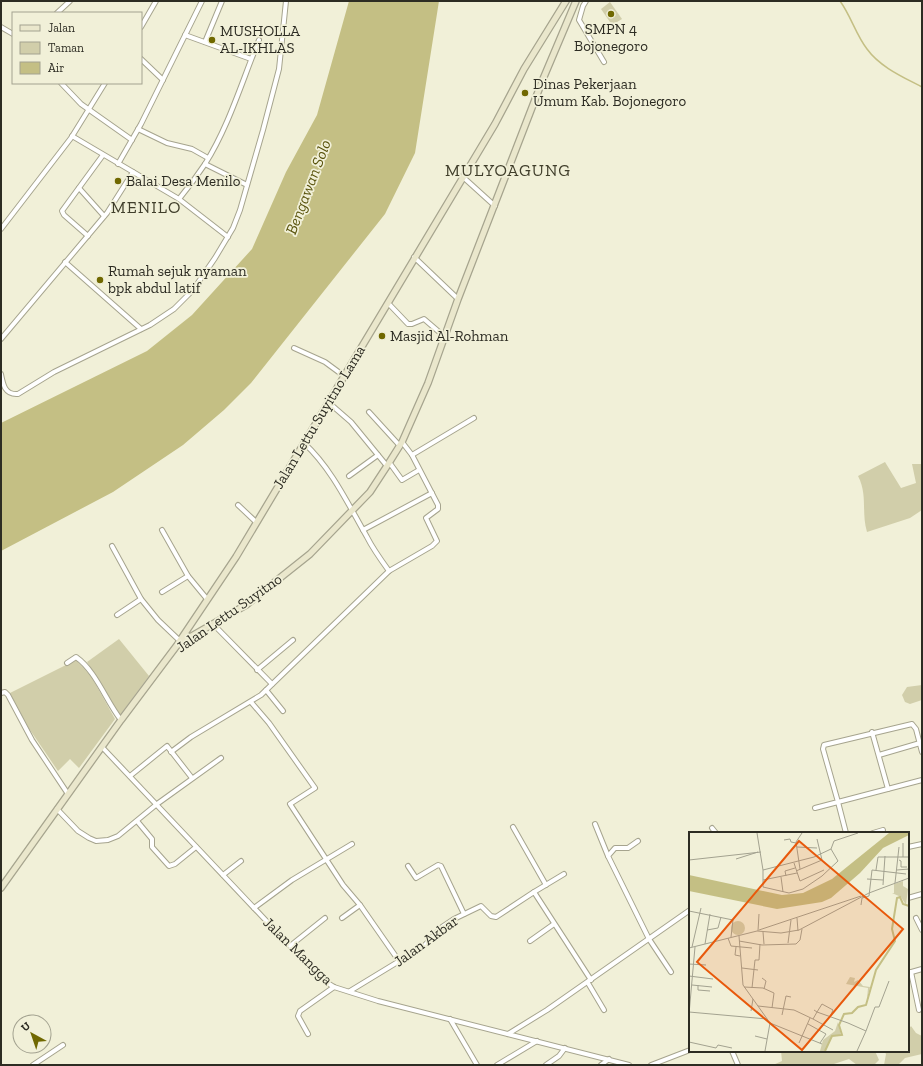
<svg xmlns="http://www.w3.org/2000/svg" width="923" height="1066" font-family="'Zilla Slab',serif">
<style>
.green{fill:#d1ceaa}
.water{fill:#c4bf84}
.lines{fill:none;stroke-linecap:round;stroke-linejoin:round}
.stream{stroke:#c4bf84;stroke-width:1.5}
.street-casing{stroke:#a6a48e;stroke-width:6}
.secondary-casing{stroke:#a6a48e;stroke-width:8}
.street{stroke:#fff;stroke-width:4}
.secondary{stroke:#eae7cc;stroke-width:5.5}
.poi-dot{fill:#706800;stroke:#f1f0d8;stroke-width:1.5}
.labels{text-anchor:middle;dominant-baseline:central;stroke-width:3.5;stroke-linejoin:round;paint-order:stroke}
.poi-label{font-size:15px;fill:#2d2c23;stroke:#f1f0d8;text-anchor:start}
.street-label{font-size:15px;fill:#2d2c23;stroke:#f1f0d8}
.water-label{font-size:16px;font-style:italic;fill:#59530c;stroke:#f1f0d8}
.quarter-label{font-size:17px;letter-spacing:1px;fill:#403e2b;stroke:#f1f0d8}
.inset-river{fill:none;stroke:#c4bf84;stroke-width:2}
.inset-road{fill:none;stroke:#a3a290;stroke-width:1}
.view{fill:#e8590c;fill-opacity:0.15;stroke:#e8590c;stroke-width:2}
.inset-edge{fill:none;stroke:#2d2c23;stroke-width:2}
</style>
<rect width="100%" height="100%" fill="#f1f0d8"/>
<g class="green">
<polygon points="610,2 622,19 612,25 601,9"/>
<path d="M885 462 901 488 916 483 912 464H922V510L910 518 867 532C861 512 868 495 858 476Z"/>
<polygon points="119,639 149,676 120,715 87,662"/>
<polygon points="76,660 91,676 115,719 79,768 70,759 58,771 28,727 10,693"/>
<polygon points="922,685 922,700 910,704 905,702 902,695 907,687"/>
<polygon points="911,1026 916,1033 922,1036 922,1054 905,1058 898,1065 884,1065 886,1054 884,1051 908,1051 908,1030"/>
<polygon points="781,1051 875,1051 879,1060 874,1065 857,1065 849,1059 831,1065 773,1065 782,1061"/>
</g>
<polygon class="water" points="349,1 439,1 415,153 385,214 251,383 224,410 183,445 113,492 1,551 1,423 147,351 192,315 252,249 286,172 317,115"/>
<g class="lines">
<path class="stream" d="M840 1C851 16 856 35 867 49 880 67 903 77 922 87"/>
<g class="street-casing">
<g id="street">
<polyline points="586,1 583,6 579,20 604,62"/>
<polyline points="57,13 70,1"/>
<polyline points="1,27 13,34"/>
<polyline points="141,27 156,1"/>
<polyline points="185,35 251,59"/>
<polyline points="205,42 222,1"/>
<polyline points="141,59 163,80"/>
<polyline points="61,83 81,104 132,140"/>
<polyline points="138,129 167,143 192,149 208,158"/>
<path d="M72 136 179 199C188 188 197 176 205 164 229 126 242 81 259 40"/>
<polyline points="118,164 141,124 202,1"/>
<polyline points="205,164 247,185"/>
<polyline points="463,177 495,206"/>
<polyline points="79,188 104,216"/>
<polyline points="179,199 228,237"/>
<polyline points="1,229 71,138 105,83"/>
<polyline points="88,236 64,215 62,211 103,155"/>
<polyline points="414,257 458,299"/>
<polyline points="65,262 141,329"/>
<polyline points="388,303 408,324 412,324 424,319 445,337"/>
<polyline points="1,339 107,213 133,172"/>
<polyline points="294,348 325,362 344,376"/>
<path d="M1 374C3 385 5 395 18 394L54 372 150 325 174 309 193 290 215 258 233 228 240 210 263 130 279 69 286 1"/>
<polyline points="328,402 351,422 387,466"/>
<polyline points="369,412 400,446"/>
<path d="M304 443C332 469 348 504 367 537 373 549 381 560 389 571"/>
<polyline points="412,455 474,418"/>
<polyline points="389,462 402,480 419,470"/>
<polyline points="349,476 378,455"/>
<polyline points="238,505 256,522"/>
<polyline points="162,530 188,576 207,599"/>
<polyline points="363,530 432,493"/>
<polyline points="112,546 141,599 158,620 180,641"/>
<polyline points="162,592 188,576"/>
<polyline points="117,615 141,599"/>
<polyline points="213,624 272,684"/>
<path d="M67 663 76 657C96 671 106 701 121 720"/>
<polyline points="257,670 293,640"/>
<polyline points="266,690 283,711"/>
<polyline points="1,693 5,692 8,695 32,740 68,794"/>
<polyline points="251,702 269,723 315,788 290,804 343,885 360,905 399,961"/>
<polyline points="872,732 888,789"/>
<polyline points="102,747 290,946 326,982 334,987 378,1001 629,1065"/>
<polyline points="171,752 191,737 261,695 389,571 432,546 437,541 426,518 438,509 438,505 412,455 402,442"/>
<polyline points="879,755 920,743"/>
<polyline points="130,776 167,746 192,778"/>
<polyline points="815,808 838,802 823,749 824,745 912,724 916,729 922,752"/>
<polyline points="57,809 78,831 89,838 96,841 108,840 118,836 157,804 221,758"/>
<polyline points="137,821 152,839 152,847 169,866 175,864 196,847"/>
<polyline points="595,824 608,856"/>
<polyline points="513,827 546,885"/>
<polyline points="712,828 716,833"/>
<polyline points="846,833 838,802 922,780"/>
<polyline points="873,833 883,830"/>
<polyline points="638,841 628,848 615,848 608,856 649,939 671,972"/>
<polyline points="908,847 922,844"/>
<polyline points="408,866 416,878 438,865 441,866 464,914"/>
<polyline points="223,875 241,861"/>
<polyline points="534,892 564,874"/>
<polyline points="908,898 922,894"/>
<polyline points="254,908 292,880 352,844"/>
<polyline points="342,918 360,905"/>
<polyline points="916,918 922,930"/>
<polyline points="530,941 554,924"/>
<polyline points="290,946 325,918"/>
<polyline points="911,972 919,1010"/>
<polyline points="908,973 922,969"/>
<polyline points="588,983 604,1010"/>
<polyline points="350,991 424,946 442,927 454,919 481,906 491,916 496,917 534,892 591,980"/>
<polyline points="450,1019 477,1065"/>
<polyline points="308,1034 298,1016 300,1011 334,987"/>
<polyline points="508,1034 547,1010 690,910"/>
<polyline points="732,1051 738,1065"/>
<polyline points="33,1065 63,1045"/>
<polyline points="497,1065 537,1041"/>
<polyline points="546,1065 559,1056 565,1048"/>
<polyline points="601,1065 609,1059"/>
<polyline points="651,1065 690,1050"/>
</g>
</g>
<g class="secondary-casing">
<g id="secondary">
<polyline points="179,642 236,557 495,124 524,69 566,1"/>
<polyline points="1,888 121,720 178,644 246,605 310,554 370,492 387,466 402,442 428,383 458,299 543,79 576,1"/>
</g>
</g>
<use href="#street" class="street"/>
<use href="#secondary" class="secondary"/>
</g>
<g class="poi-dot">
<circle cx="611" cy="14" r="4"/>
<circle cx="212" cy="40" r="4"/>
<circle cx="525" cy="93" r="4"/>
<circle cx="118" cy="181" r="4"/>
<circle cx="100" cy="280" r="4"/>
<circle cx="382" cy="336" r="4"/>
</g>
<g class="labels">
<g class="poi-label">
<text x="611" y="29" text-anchor="middle">SMPN 4<tspan x="611" dy="17">Bojonegoro</tspan></text>
<text x="220" y="31">MUSHOLLA<tspan x="220" dy="17">AL-IKHLAS</tspan></text>
<text x="533" y="84">Dinas Pekerjaan<tspan x="533" dy="17">Umum Kab. Bojonegoro</tspan></text>
<text x="126" y="181">Balai Desa Menilo</text>
<text x="108" y="271">Rumah sejuk nyaman<tspan x="108" dy="17">bpk abdul latif</tspan></text>
<text x="390" y="336">Masjid Al-Rohman</text>
</g>
<g class="street-label">
<text transform="translate(319 417) rotate(-59)">Jalan Lettu Suyitno Lama</text>
<text transform="translate(229 613) rotate(-35)">Jalan Lettu Suyitno</text>
<text transform="translate(426 941) rotate(-36)">Jalan Akbar</text>
<text transform="translate(298 951) rotate(44)">Jalan Mangga</text>
</g>
<g class="water-label">
<text transform="translate(308 187) rotate(-69)">Bengawan Solo</text>
</g>
<g class="quarter-label">
<text x="508" y="170">MULYOAGUNG</text>
<text x="146" y="207">MENILO</text>
</g>
</g>
<g transform="translate(689 832)">
<rect width="220" height="220" fill="#f1f0d8"/>
<path d="M214 49V54L219 57 217 73 212 65 203 61H205V52ZM42 96a7 7 0 1 1 14 0a7 7 0 1 1-14 0ZM161 145 166 146 165 150 169 148 174 154 181 155 178 167 179 156 157 152ZM149 190 152 204 143 203 136 219H131L134 208 146 199Z" fill="#d1ceaa"/>
<path d="M200 1H220V3L194 16 171 41 142 66 133 70 88 77 0 59V43L93 63 114 61 143 47Z" fill="#c4bf84"/>
<path class="inset-river" d="M136 219 143 204 153 203 150 193 155 182 163 181 169 175 177 173 187 138 206 109 203 97 208 66 211 65 214 72 220 74"/>
<path class="inset-road" d="M68 1 74 38 125 25 142 17 145 9 169 1M95 8 101 7 102 10 107 11M108 15 128 16M214 25V11M47 27 69 20M0 28 72 20M210 28 212 29V35H218M105 31 111 49 135 38M111 37 107 10 113 1M74 38V48L108 41M187 38 189 25H220M208 38 220 37M107 39 133 28 128 7M97 44 96 39 106 36M92 45 94 60M178 47 194 48M74 48V55L100 61 114 57 133 44 149 29 142 17M206 51 210 15M194 53 196 24M172 73 173 66 180 64 183 38 217 42M0 79 44 88 42 105M108 86 109 99M18 98 29 96 32 85M70 98 172 64M69 99 70 82M74 100 75 112M50 104 54 153 81 191 76 219M39 106 42 114 63 116M50 109 73 113 107 112 111 108 113 97M99 111 102 88M16 112 21 82M3 115 12 76M47 115 46 123 51 124M0 116 68 99 92 101 110 98 180 61 220 46M0 132 17 133M53 136 69 138M0 144 24 147M73 146 77 149 75 157M3 153 23 155M9 153V158L21 159M55 155 74 156 85 161 83 176M63 156 66 128H70L71 112M69 174 105 178 124 187 128 180 159 191 177 199 168 219M125 178 128 180 133 172 144 178 141 185M62 179 64 167M0 180 78 187M0 182 6 115M93 183 97 164 102 165M124 187 144 198M81 191 133 212M119 192 137 202 131 211M177 199 186 175H190L200 149M66 204 78 207M0 210 27 216 29 213 43 216M110 211 121 186"/>
<path class="view" d="M110 9 214 97 113 218 8 130Z"/>
<rect width="220" height="220" class="inset-edge"/>
</g>
<rect width="923" height="1066" fill="none" stroke="#2d2c23" stroke-width="4"/>
<rect x="12" y="12" width="130" height="72" fill="#f1f0d8" stroke="#a3a290"/>
<rect x="20" y="25" width="20" height="6" fill="#eae7cc" stroke="#a3a290"/>
<text x="48" y="32" font-size="12" fill="#2d2c23">Jalan</text>
<rect x="20" y="42" width="20" height="12" fill="#d1ceaa" stroke="#a3a290"/>
<text x="48" y="52" font-size="12" fill="#2d2c23">Taman</text>
<rect x="20" y="62" width="20" height="12" fill="#c4bf84" stroke="#a3a290"/>
<text x="48" y="72" font-size="12" fill="#2d2c23">Air</text>
<g transform="translate(32 1034) rotate(320)"><circle r="19" fill="#f1f0d8" stroke="#a3a290"/>
<path d="M0-3L7 15L0 10L-7 15Z" fill="#706800"/>
<text y="-6" font-size="11" font-weight="bold" text-anchor="middle" fill="#2d2c23">U</text>
</g>
</svg>
